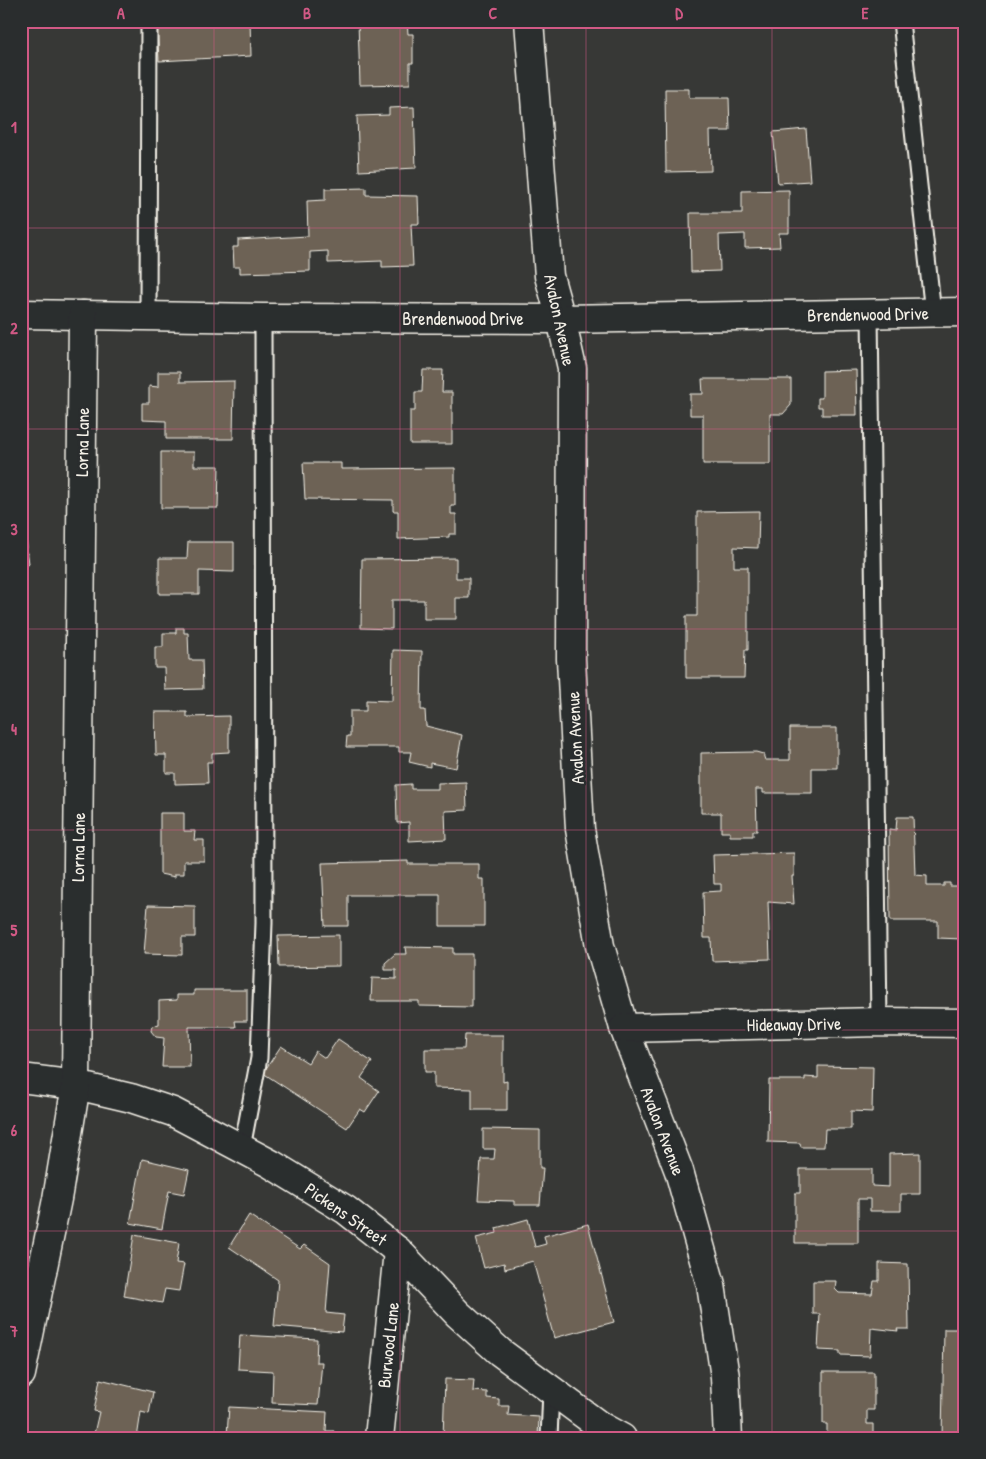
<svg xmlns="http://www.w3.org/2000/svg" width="986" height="1459" font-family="'Patrick Hand',sans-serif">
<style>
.building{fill:#6d6254;stroke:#f4f1e8}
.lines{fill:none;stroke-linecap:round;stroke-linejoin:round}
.lane-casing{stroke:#f4f1e8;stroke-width:19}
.street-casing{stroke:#f4f1e8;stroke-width:31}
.lane{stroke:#2a2d2e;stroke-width:15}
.street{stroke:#2a2d2e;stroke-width:28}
.grid{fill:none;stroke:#d15985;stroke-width:1;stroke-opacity:0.55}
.labels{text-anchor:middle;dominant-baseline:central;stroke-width:5;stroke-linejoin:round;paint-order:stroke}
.street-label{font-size:18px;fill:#f4f1e8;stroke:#2a2d2e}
.neatline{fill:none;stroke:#d15985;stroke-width:2}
.grid-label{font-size:16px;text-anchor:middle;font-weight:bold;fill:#d15985}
</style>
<rect width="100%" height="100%" fill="#373836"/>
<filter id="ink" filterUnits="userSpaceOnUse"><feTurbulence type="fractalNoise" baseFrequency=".02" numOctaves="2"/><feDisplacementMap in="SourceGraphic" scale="10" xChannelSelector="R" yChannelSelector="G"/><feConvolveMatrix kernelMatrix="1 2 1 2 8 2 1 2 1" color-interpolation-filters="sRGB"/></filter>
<g filter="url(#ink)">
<g class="building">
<polygon points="157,21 250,21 251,56 159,61"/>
<polygon points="358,21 407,21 408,34 413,34 413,63 410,63 410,84 360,85"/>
<rect x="642" y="21" width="22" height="7"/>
<polygon points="665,89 689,89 689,98 729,98 730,131 710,131 711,171 666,172"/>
<polygon points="414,107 416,168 359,171 357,116 389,115 389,108"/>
<polygon points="806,129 810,181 778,183 773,132"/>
<polygon points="366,188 366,195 418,196 419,224 411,224 413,266 382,267 382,261 328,263 328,251 310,252 310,271 240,273 240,267 234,267 233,247 238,247 238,240 308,236 307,201 325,200 325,189"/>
<polygon points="789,190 789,233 779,233 780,247 745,248 745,234 719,235 720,271 691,272 690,213 742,213 742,191"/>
<polygon points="423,370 443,370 442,392 452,392 452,444 410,444 410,411 415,411 415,392 422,392"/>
<polygon points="856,370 857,415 822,415 822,407 818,407 818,398 822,398 822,371"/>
<polygon points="158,372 180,372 180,382 234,381 233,439 166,439 166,421 142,420 142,403 149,403 149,386 158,387"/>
<polygon points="702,379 791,379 791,405 783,414 770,414 770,464 703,464 703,415 690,415 690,394 703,394"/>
<polygon points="21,402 26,402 25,520 22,520 21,534"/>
<polygon points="161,452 194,452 194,466 219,466 218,508 161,508"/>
<polygon points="303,463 341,463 341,469 455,468 455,506 451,506 451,514 456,514 456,534 449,534 449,537 398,539 398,511 393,511 393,500 305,499"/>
<polygon points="759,511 758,548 734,547 734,567 748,567 748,650 745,650 744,678 686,678 686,616 697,616 697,512"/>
<polygon points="21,537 26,537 29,564 26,567 21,567"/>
<polygon points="188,542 234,542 234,572 199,571 199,594 159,594 159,558 187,558"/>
<polygon points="456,558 456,578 469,578 469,598 456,598 456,619 424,619 424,600 392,600 392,629 361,628 362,559"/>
<polygon points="176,628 184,628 184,633 188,633 189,660 202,660 203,689 165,690 164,668 155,668 155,647 163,647 163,633 176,633"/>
<polygon points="393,650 422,651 421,710 425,710 426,726 462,735 456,768 430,763 430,767 409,762 411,752 399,752 399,747 346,747 347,736 350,736 350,711 366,711 366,700 392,701"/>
<polygon points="21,663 25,664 25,678 21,678"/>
<polygon points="155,712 187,712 187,717 229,716 229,752 212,753 212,762 207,762 208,783 175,784 175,773 166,773 166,755 156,755"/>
<polygon points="790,728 837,728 837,768 812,768 812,793 763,793 763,789 756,789 757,831 753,831 753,836 730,836 730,832 721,832 721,813 701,813 701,753 756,752 763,754 765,760 790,760"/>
<polygon points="466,782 467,810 445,811 446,839 409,841 409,822 397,823 396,785 411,784 411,789 438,789 438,783"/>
<polygon points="160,813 184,813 184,831 195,831 194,840 204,840 204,861 184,861 184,874 175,874 175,877 160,874"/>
<polygon points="897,817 913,817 915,875 927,876 927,886 944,886 944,883 950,883 950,886 963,886 962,939 938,938 938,921 890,921 889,829 896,830"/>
<polygon points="794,853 794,876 792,876 794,904 768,902 770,959 712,961 711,938 704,938 703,892 721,891 721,884 714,884 713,855"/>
<polygon points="408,861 408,864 479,864 479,879 484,879 484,926 440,926 440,895 348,895 348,926 325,926 322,863"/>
<polygon points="148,905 195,906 195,937 182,937 182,955 144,954"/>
<polygon points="339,935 339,966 279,967 278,936"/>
<polygon points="405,947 453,948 453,954 472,954 472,1007 419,1006 419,1001 371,1001 372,978 396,979 396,970 385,970 385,963 395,954 406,954"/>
<polygon points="194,990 247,990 247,1021 235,1021 236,1027 189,1027 190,1067 162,1067 164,1038 156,1037 151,1031 152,1026 159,1024 159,1001 177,1000 177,995 194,995"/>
<polygon points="465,1035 503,1035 503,1082 507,1081 507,1110 472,1110 472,1089 434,1088 434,1072 425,1072 425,1049 464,1049"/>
<polygon points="338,1039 372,1062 361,1078 379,1091 365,1112 360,1109 347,1128 263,1073 281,1046 308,1063 315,1051 325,1058"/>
<polygon points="818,1066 873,1067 872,1112 851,1111 851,1129 825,1129 824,1147 801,1147 800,1143 768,1142 769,1080 805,1080 805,1077 818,1078"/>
<polygon points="483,1129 540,1130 540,1168 543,1168 540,1205 514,1205 514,1201 478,1200 481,1159 494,1159 495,1149 483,1149"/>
<polygon points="920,1153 920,1194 901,1194 901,1211 870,1211 870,1199 858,1199 858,1243 795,1243 795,1193 800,1193 800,1169 872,1169 872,1186 889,1187 889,1154"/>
<polygon points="142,1159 189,1170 184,1194 169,1191 162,1229 130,1223"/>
<polygon points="249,1215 300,1249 304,1245 330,1263 326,1313 344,1315 342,1332 274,1326 278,1280 229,1247"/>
<polygon points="528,1219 535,1247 546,1244 544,1236 588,1224 614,1322 554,1338 533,1261 505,1269 504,1263 484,1268 476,1238 497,1233 496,1228"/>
<polygon points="134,1235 179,1243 176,1263 184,1264 179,1291 165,1289 162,1303 124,1296"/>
<polygon points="879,1263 908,1264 909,1329 897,1329 898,1331 871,1328 870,1356 840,1355 840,1351 818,1350 820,1314 813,1314 813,1281 836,1281 835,1289 839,1293 872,1294 874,1281 879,1281"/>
<polygon points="961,1278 965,1278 965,1438 942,1438 944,1329 960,1329"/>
<polygon points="240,1335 317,1339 316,1362 322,1362 318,1405 272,1403 273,1371 238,1369"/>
<polygon points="823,1372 874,1372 874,1410 867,1410 867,1424 873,1424 873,1438 827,1438 827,1424 823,1424"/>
<polygon points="100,1379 153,1392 149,1414 141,1412 137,1438 93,1438 99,1412 94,1411"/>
<polygon points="445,1379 474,1380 473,1391 487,1392 487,1398 499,1399 499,1406 509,1406 508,1415 539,1417 538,1438 443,1438"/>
<polygon points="229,1407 327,1412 326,1431 334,1431 334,1438 281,1438 227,1435"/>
</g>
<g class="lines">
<g class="lane-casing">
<g id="lane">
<polyline points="901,21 933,313"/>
<polyline points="870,314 879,1022"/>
<polyline points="148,315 149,21"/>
<polyline points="242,1148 259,1058 264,923 263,318"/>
<polyline points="549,1438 551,1390"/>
</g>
</g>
<g class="street-casing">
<g id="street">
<polyline points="529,21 549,276 561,319 572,368 571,659 580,829 600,946 624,1028 679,1171 711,1285 725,1377 728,1438"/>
<polyline points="21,314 263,318 561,319 965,312"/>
<polyline points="624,1028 879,1022 965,1023"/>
<polyline points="21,1078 76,1085 131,1098 173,1112 271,1164 346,1210 398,1251 458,1314 500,1352 600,1426 622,1438"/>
<polyline points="21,1374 57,1199 76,1085 83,315"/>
<polyline points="379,1438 398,1251"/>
</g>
</g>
<use href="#lane" class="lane"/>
<use href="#street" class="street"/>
</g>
</g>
<path class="grid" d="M214 21V1438M400 21V1438M586 21V1438M772 21V1438M21 228H965M21 429H965M21 629H965M21 830H965M21 1030H965M21 1231H965"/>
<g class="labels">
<g class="street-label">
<text transform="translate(868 314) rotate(-1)">Brendenwood Drive</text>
<text x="463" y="318">Brendenwood Drive</text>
<text transform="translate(560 320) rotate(78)">Avalon Avenue</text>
<text transform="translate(82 442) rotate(-89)">Lorna Lane</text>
<text transform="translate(575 738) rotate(-93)">Avalon Avenue</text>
<text transform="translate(78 847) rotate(-89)">Lorna Lane</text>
<text transform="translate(794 1024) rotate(-1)">Hideaway Drive</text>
<text transform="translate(663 1131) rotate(69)">Avalon Avenue</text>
<text transform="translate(346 1214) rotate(35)">Pickens Street</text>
<text transform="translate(388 1345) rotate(-84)">Burwood Lane</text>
</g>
</g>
<rect width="986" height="1459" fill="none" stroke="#2a2d2e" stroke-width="55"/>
<rect x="28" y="28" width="930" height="1404" class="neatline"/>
<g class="grid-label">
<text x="121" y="19">A</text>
<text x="307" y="19">B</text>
<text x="493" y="19">C</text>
<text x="679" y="19">D</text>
<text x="865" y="19">E</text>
<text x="14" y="133">1</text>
<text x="14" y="334">2</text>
<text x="14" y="535">3</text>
<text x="14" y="735">4</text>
<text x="14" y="936">5</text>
<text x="14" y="1136">6</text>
<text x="14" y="1337">7</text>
</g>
</svg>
